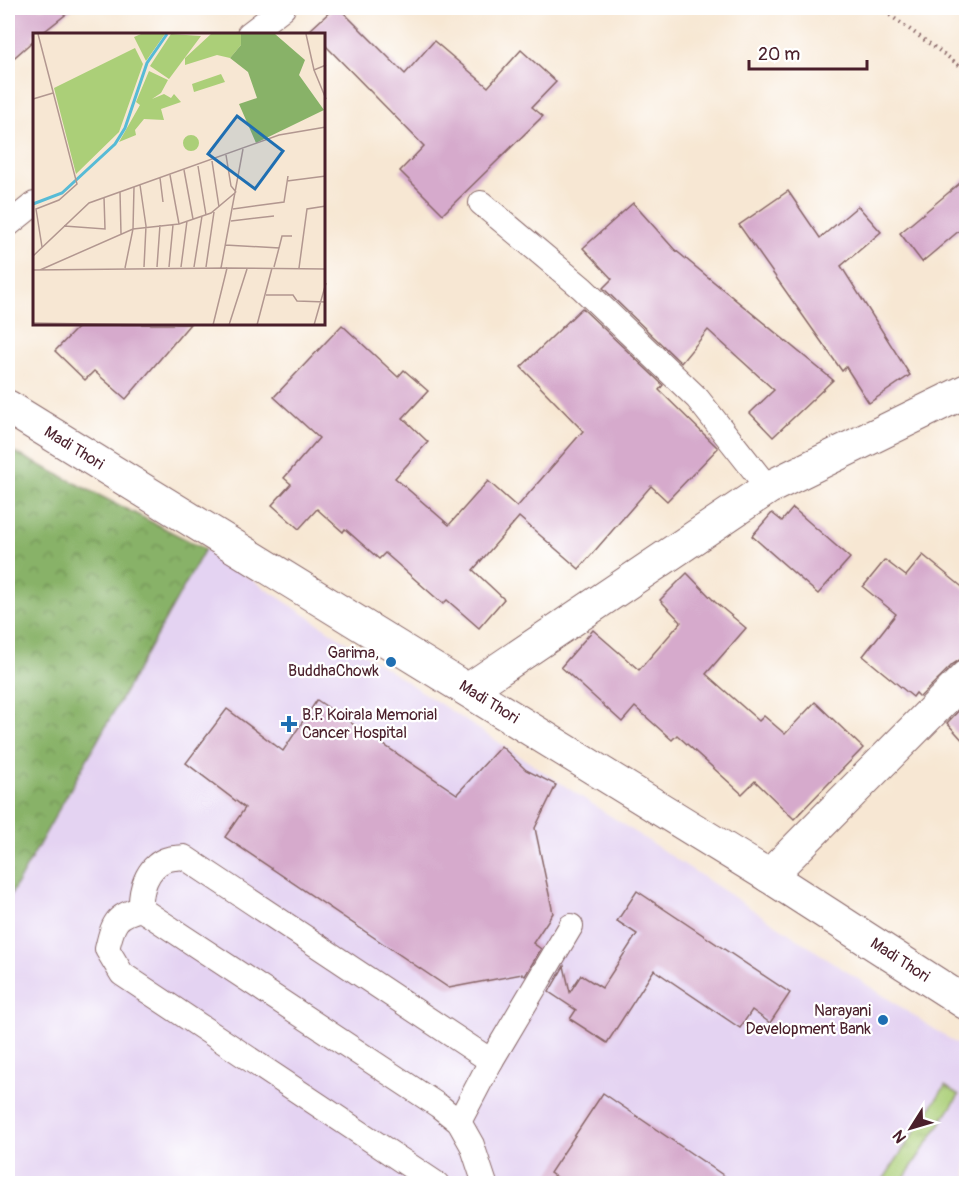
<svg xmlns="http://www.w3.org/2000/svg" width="974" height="1191" font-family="Pangolin,sans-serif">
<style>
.built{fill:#e4d3f2}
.grass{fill:url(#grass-tufts);stroke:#7a7752;stroke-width:1.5}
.forest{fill:url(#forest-crowns);stroke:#69684a;stroke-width:1.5}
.building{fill:#d6aacc}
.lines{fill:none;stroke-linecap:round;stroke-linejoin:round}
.service-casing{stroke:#876566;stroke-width:26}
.minor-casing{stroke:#876566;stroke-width:35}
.secondary-casing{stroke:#876566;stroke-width:35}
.path{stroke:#876566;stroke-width:4;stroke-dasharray:1.5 4.5;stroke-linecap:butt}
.service{stroke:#fff;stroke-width:24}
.minor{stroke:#fff;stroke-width:33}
.secondary{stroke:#fff;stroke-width:33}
.poi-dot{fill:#1f6fb2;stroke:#fff;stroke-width:2}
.labels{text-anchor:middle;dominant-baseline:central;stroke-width:4.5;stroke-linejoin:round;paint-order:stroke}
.street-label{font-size:16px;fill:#4a1f2b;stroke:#fff}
.poi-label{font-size:16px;fill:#4a1f2b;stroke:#fff;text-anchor:end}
.inset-river{fill:none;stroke:#57bbd6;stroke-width:3}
.inset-road{fill:none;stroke:#b29790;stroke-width:1.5}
.view{fill:#1f6fb2;fill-opacity:0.15;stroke:#1f6fb2;stroke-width:3}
.inset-edge{fill:none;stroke:#4a1f2b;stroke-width:3}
</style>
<defs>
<pattern id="grass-tufts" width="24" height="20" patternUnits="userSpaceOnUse" patternTransform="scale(1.5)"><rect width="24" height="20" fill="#abcf78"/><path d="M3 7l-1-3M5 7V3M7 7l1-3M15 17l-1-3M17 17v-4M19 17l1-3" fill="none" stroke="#95b168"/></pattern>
<pattern id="forest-crowns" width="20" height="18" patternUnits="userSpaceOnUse" patternTransform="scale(1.5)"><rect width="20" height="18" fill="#88b268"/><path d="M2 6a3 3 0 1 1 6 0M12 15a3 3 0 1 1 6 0" fill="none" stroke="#719056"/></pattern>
</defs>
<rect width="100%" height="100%" fill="#fff"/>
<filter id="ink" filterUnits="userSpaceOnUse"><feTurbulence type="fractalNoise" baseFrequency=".0167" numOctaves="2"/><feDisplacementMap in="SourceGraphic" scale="12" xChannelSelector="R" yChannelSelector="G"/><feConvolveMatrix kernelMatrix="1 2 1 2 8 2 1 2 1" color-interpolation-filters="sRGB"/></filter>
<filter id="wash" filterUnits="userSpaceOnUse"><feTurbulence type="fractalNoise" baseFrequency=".008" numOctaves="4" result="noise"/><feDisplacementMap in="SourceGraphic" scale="24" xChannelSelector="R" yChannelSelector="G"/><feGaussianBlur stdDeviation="1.35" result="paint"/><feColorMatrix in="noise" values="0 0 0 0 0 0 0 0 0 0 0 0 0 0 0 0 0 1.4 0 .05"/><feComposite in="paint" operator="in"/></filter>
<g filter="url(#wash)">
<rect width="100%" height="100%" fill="#f7e7d3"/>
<polygon class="built" points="205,549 966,1050 966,1183 8,1184 8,900"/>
<polygon class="grass" points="945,1086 959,1095 901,1183 881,1183"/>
<polygon class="forest" points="8,449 205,549 8,900"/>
<g id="blocks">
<g class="building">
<polygon points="8,8 74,8 41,34 34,34 34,40 8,63"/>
<polygon points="334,8 339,8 405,74 434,41 488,87 521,50 556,82 532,107 543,116 443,214 400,171 424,146 324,44 324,34 314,34 310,30"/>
<polygon points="966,178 966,225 922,262 900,233"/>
<polygon points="788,191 820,238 858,206 881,232 841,266 910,375 869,403 846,367 842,371 739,225"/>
<polygon points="633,203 674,249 833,380 773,437 750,413 774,390 708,330 681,363 603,288 612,279 583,248"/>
<polygon points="582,308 663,385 659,390 718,448 667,501 651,486 579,569 519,517 473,570 504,599 479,628 447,600 443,604 385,553 379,559 345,529 343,532 317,509 299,529 272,505 291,484 284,478 319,438 274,397 342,325 398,377 404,370 428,391 403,418 428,442 395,478 449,525 488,481 517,507 583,431 521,367"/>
<polygon points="81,324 190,324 126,399 94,371 85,380 55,351"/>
<polygon points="793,508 850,558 818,594 752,536 772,513 782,521"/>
<polygon points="923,555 966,590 966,659 961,659 953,664 920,697 916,693 913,697 863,656 896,614 863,587 885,560 906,576"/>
<polygon points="687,573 715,602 746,628 706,674 759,721 764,716 785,734 815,702 863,748 794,819 755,781 742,794 677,735 672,740 635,707 622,722 561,667 593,630 639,670 681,622 660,600"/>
<polygon points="317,700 457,794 501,746 526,770 556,785 535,828 553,913 533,943 541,949 525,976 522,974 449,988 225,837 245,808 186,763 227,709 283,751"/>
<polygon points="966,703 966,744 947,723"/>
<polygon points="637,891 790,993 770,1023 752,1010 740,1028 654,970 607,1043 570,1019 576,1010 549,992 564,966 570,992 581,975 602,988 637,934 617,921"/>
<polygon points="603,1093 736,1184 566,1184 550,1173"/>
</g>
</g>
</g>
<g filter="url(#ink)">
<use href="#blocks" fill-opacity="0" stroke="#876566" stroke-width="1.5"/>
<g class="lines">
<g class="service-casing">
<g id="service">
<polyline points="249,34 283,8"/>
<polyline points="481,203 582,288 697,398 768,488"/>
<polyline points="8,225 34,204"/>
<path d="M141 909C140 891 146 868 165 860 170 858 178 858 184 857L491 1061"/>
<polyline points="459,1122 491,1061 571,926"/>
<path d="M437 1184 122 974 107 949C113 924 115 915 141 909L439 1106 459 1122 472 1145 485 1184"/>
</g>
</g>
<g class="minor-casing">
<g id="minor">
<polyline points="468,690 768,488 966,391"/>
<polyline points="769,876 966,677"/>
</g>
</g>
<g class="secondary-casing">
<polyline id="secondary" points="8,407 769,876 966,1003"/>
</g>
<polyline class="path" points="880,8 966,70"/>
<use href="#service" class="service"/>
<use href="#minor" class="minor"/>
<use href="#secondary" class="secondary"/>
</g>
</g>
<g class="poi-dot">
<circle cx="391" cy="662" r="6"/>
<path d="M286 715h6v6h6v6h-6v6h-6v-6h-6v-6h6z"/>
<circle cx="883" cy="1020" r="6"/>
</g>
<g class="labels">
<g class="street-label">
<text transform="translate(74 448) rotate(32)">Madi Thori</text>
<text transform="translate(489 702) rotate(32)">Madi Thori</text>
<text transform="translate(900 960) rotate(33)">Madi Thori</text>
</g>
<g class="poi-label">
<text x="379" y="653">Garima,<tspan x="379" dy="18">BuddhaChowk</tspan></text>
<text x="302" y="715" text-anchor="start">B.P. Koirala Memorial<tspan x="302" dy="18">Cancer Hospital</tspan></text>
<text x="871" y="1011">Narayani<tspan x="871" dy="18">Development Bank</tspan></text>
</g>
</g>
<g transform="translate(33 33)">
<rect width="292" height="292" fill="#f7e7d3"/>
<path d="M138 1 168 3 136 46 117 33ZM178 1H208V12L197 25 184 22 152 32V25ZM116 38 135 47 128 60 119 66 131 61 138 65 141 61 148 69 128 76 131 87 111 86 102 97 103 102 86 109 107 72 103 69ZM188 41 192 49 161 59 159 51ZM150 110a8 8 0 1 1 16 0a8 8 0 1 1-16 0Z" fill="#abcf78"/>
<path d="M208 1H242L272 27 266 42 291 77 223 110 206 71 224 65 215 39 197 25 208 12Z" fill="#88b268"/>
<path d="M108 1H132L113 28 101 4ZM102 15 110 31 86 99 43 141 21 55Z" fill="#abcf78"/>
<path class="inset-river" d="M0 171 29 160 82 111 92 95 114 30 134 1"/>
<path class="inset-road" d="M5 1 44 151 26 167 3 176 9 214M273 1 281 37 293 32M281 37 293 66M0 66 20 60M193 122 198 153 203 159M179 128 186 174M165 133 173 182M151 137 160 186M137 142 146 191M127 145 130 169M254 148 293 143M107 152 113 193M87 159 88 201M200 176 251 169 255 143M198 188 241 183M31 193 72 196 71 164M192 212 246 215 241 234M246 215 249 203H259M0 223 56 170 246 102 293 94M111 234 113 193M124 234 127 192M136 234 140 192M148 234 154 188M161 234 169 183M173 234 181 179M92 235 100 196 101 154M188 235 210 116M266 235 274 176 293 173M0 237 194 235M7 237 100 196 146 191 178 180 203 159M233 262H260L264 268 293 269M0 290 127 292M180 292 194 235 293 236M196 292 214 236M224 292 239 235M281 292 293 250"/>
<path class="view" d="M204 83 250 118 222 156 175 121Z"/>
<rect width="292" height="292" class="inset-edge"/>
</g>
<rect width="974" height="1191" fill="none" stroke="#fff" stroke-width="30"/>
<g transform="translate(911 1128) rotate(233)" stroke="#ffffff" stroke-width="4.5" paint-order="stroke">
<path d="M0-4.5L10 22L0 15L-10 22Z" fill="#4a1f2b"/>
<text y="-9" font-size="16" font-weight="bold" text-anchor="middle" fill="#4a1f2b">N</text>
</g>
<path d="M749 60v9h118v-9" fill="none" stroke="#4a1f2b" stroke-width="3"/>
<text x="758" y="60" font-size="18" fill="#4a1f2b" stroke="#ffffff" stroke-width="4.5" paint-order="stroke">20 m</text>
</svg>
